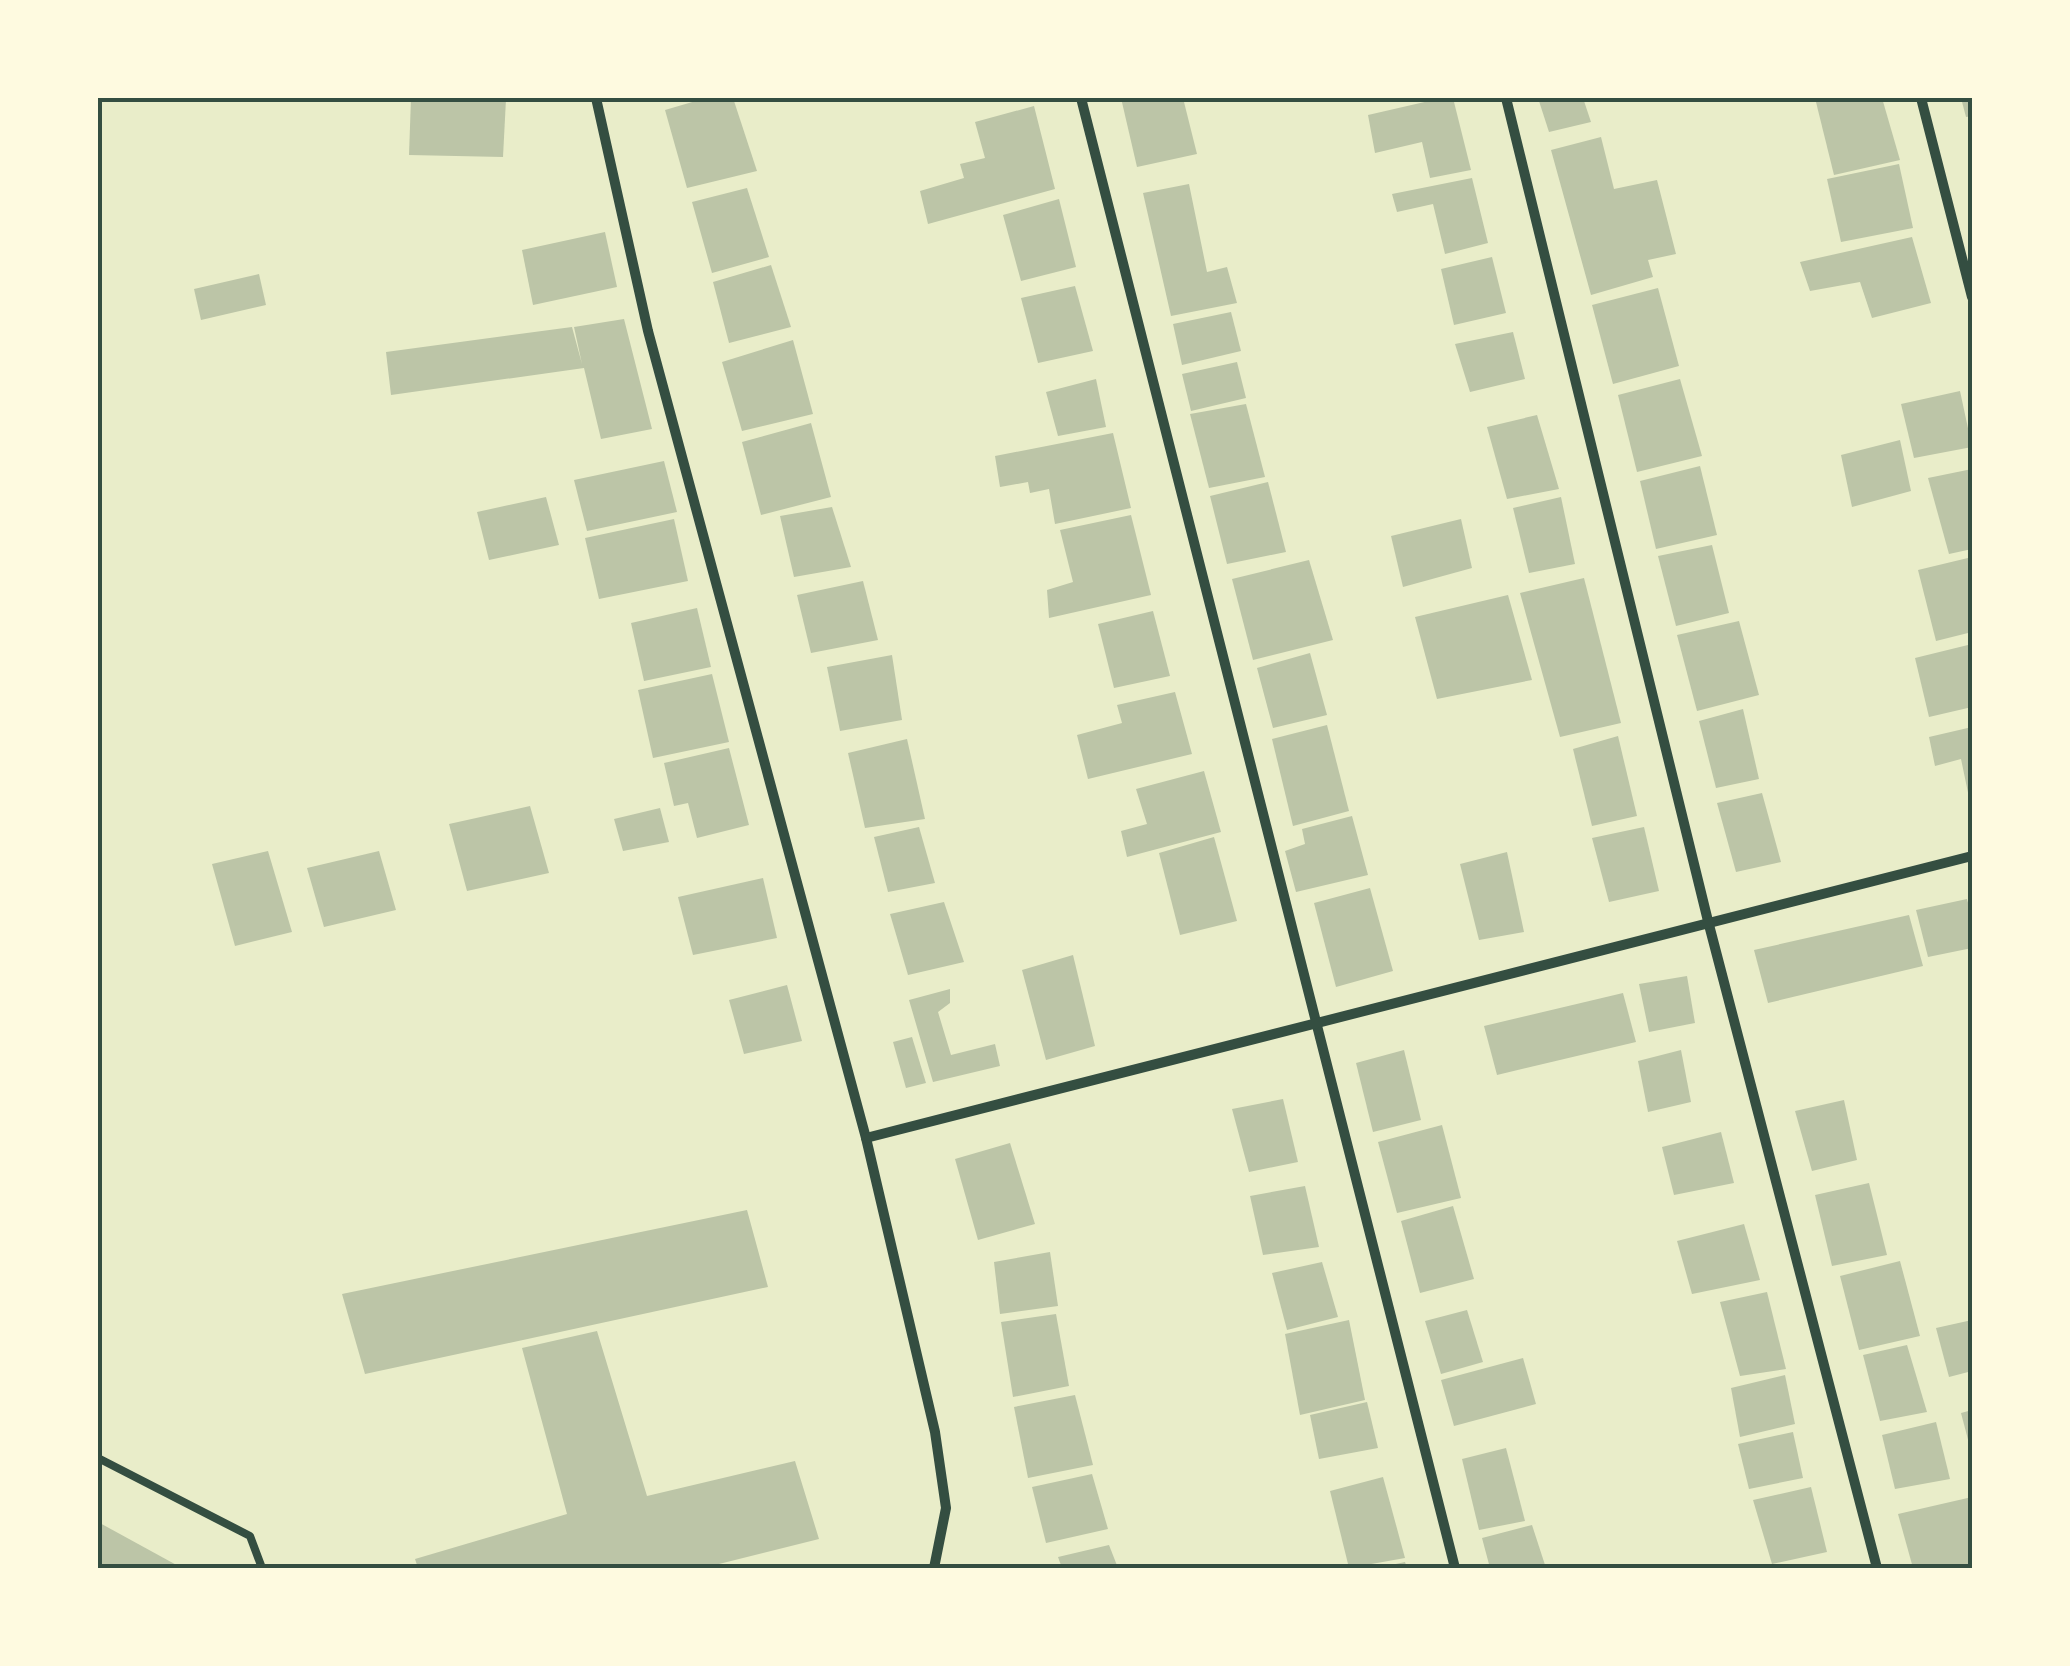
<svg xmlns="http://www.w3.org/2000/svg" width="2070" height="1666" font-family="Raleway,sans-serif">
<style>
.building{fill:#bcc5a7}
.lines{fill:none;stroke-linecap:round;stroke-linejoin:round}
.service{stroke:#344e41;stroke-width:8}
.minor{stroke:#344e41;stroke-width:10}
.neatline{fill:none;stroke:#344e41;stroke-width:4}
</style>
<rect width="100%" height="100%" fill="#e9edc9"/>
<g class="building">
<polygon points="411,98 506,99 503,157 409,155"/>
<polygon points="706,98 733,98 757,171 687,188 665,110"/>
<polygon points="1121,98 1183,98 1197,154 1137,167"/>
<polygon points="1442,98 1453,98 1471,170 1430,178 1422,142 1375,153 1368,115"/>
<polygon points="1538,98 1583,98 1591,122 1549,132"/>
<polygon points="1815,98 1882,98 1900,160 1834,175"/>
<polygon points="1961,98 1972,98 1972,116 1966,117"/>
<polygon points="1034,106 1055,189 928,224 920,191 964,178 960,164 985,158 975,122"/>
<polygon points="1601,137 1614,189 1657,180 1676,254 1648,260 1653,277 1591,295 1551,150"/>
<polygon points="1899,164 1913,228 1841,242 1827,179"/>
<polygon points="1472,178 1488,243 1445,254 1433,204 1397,212 1392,194"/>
<polygon points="1189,184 1207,272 1227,267 1237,303 1171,316 1143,193"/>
<polygon points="747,188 769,257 712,273 692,202"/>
<polygon points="1059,199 1076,267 1021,281 1003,215"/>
<polygon points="605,232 617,287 533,305 522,250"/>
<polygon points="1912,237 1931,303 1872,318 1860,282 1810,291 1800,262"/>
<polygon points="1492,257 1506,313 1454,325 1441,269"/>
<polygon points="771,265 791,327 729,343 713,282"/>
<polygon points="259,274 266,305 201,320 194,289"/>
<polygon points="1075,286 1093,351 1038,363 1021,298"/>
<polygon points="1658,288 1679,366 1613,384 1592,305"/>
<polygon points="1231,312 1241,351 1182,365 1173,324"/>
<polygon points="624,319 652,429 601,439 584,368 391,395 386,352 572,327 582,364 574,327"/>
<polygon points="1513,332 1525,379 1470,392 1455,344"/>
<polygon points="793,340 813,414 742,431 722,362"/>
<polygon points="1237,362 1246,398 1191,411 1182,374"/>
<polygon points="1096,379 1106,427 1058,436 1046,392"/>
<polygon points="1680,379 1702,456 1637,472 1618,395"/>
<polygon points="1960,391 1972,447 1914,458 1901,404"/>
<polygon points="1246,404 1265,477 1209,488 1190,414"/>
<polygon points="1537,415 1559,489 1507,499 1487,427"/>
<polygon points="811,423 831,497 761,515 742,442"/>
<polygon points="1113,433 1131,508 1055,524 1049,489 1030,493 1028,482 1000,487 995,456"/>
<polygon points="1900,440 1911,491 1852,507 1841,455"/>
<polygon points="664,461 677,512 587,531 574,480"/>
<polygon points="1700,466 1717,535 1656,549 1640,481"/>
<polygon points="1972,469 1972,549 1949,554 1928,478"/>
<polygon points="1268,482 1286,552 1227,564 1210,496"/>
<polygon points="546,497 559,545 489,560 477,512"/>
<polygon points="1561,497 1575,564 1529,573 1513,508"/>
<polygon points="832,507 851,567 794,577 780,516"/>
<polygon points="1131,515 1151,595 1049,618 1047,590 1073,582 1060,530"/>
<polygon points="674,519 688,581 599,599 585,538"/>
<polygon points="1461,519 1472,568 1403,587 1391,536"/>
<polygon points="1712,545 1729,613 1676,626 1658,556"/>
<polygon points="1972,557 1972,632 1936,641 1918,570"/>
<polygon points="1309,560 1333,640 1253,660 1232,579"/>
<polygon points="1584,578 1621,723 1560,737 1520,593"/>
<polygon points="863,581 878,640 811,653 797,595"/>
<polygon points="1508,595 1532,680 1437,699 1415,617"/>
<polygon points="697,608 711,667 644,681 631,623"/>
<polygon points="1153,611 1170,676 1114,688 1098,624"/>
<polygon points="1739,621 1759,695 1697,711 1677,635"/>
<polygon points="1972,644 1972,707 1929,717 1915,658"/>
<polygon points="1310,653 1327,715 1273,728 1257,668"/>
<polygon points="892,655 902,720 840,731 827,667"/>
<polygon points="712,674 729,742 653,758 638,690"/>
<polygon points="1175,692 1192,754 1088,779 1077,735 1122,723 1117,705"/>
<polygon points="1743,709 1759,779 1716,788 1699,721"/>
<polygon points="1327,725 1349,811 1293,826 1272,739"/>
<polygon points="1972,727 1972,807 1971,807 1961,759 1935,766 1929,737"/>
<polygon points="1618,736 1637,816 1592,826 1573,749"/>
<polygon points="907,739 925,819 865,828 848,753"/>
<polygon points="729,748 749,825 697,838 688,803 674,806 664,763"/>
<polygon points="1204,771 1221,832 1127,857 1121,831 1147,824 1136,789"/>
<polygon points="1762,793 1781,862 1736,872 1717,803"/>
<polygon points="530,806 549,873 467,891 449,824"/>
<polygon points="660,808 669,842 623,851 614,819"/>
<polygon points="1352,816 1368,875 1296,892 1285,851 1305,844 1302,829"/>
<polygon points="919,827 935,883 888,892 874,837"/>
<polygon points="1644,827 1659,891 1609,902 1592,838"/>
<polygon points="1214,837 1237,921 1180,935 1159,853"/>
<polygon points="268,851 292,932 235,946 212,864"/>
<polygon points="379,851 396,910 324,927 307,868"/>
<polygon points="1507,852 1524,932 1479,940 1460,864"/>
<polygon points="763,878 777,938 693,955 678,897"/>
<polygon points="1370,888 1393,971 1336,987 1314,903"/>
<polygon points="1967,899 1972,918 1972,948 1928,957 1916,910"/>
<polygon points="944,902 964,962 908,975 890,914"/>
<polygon points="1909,915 1923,966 1768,1003 1754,950"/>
<polygon points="1073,955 1095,1046 1046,1060 1022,970"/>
<polygon points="1687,976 1695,1023 1649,1032 1639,984"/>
<polygon points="787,985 802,1041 744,1054 729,1000"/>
<polygon points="950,989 950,1003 938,1012 951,1055 995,1044 1000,1066 933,1082 909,1000"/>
<polygon points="1623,993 1636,1042 1497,1075 1484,1026"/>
<polygon points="912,1037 926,1083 906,1088 893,1042"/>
<polygon points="1404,1050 1421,1120 1373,1132 1356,1063"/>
<polygon points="1681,1050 1691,1102 1648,1112 1638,1061"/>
<polygon points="1283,1099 1298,1162 1249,1172 1232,1109"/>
<polygon points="1844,1100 1857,1160 1812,1171 1795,1111"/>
<polygon points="1442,1125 1461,1198 1397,1213 1378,1142"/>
<polygon points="1721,1132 1734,1183 1674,1195 1662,1147"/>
<polygon points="1010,1143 1035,1224 978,1240 955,1159"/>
<polygon points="1869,1183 1887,1255 1832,1266 1815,1195"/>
<polygon points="1305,1186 1319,1247 1263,1255 1250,1196"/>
<polygon points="1453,1206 1474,1279 1420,1293 1401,1221"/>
<polygon points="747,1210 768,1287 365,1374 342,1294"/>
<polygon points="1744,1224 1760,1280 1692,1294 1677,1241"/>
<polygon points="1050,1252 1058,1306 1000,1314 994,1262"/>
<polygon points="1900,1261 1920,1336 1859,1350 1840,1276"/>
<polygon points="1322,1262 1338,1317 1287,1330 1272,1273"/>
<polygon points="1767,1292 1786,1369 1740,1376 1720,1302"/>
<polygon points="1467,1310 1483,1362 1441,1374 1425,1321"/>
<polygon points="1056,1314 1069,1386 1013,1397 1001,1322"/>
<polygon points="1349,1320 1365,1400 1300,1415 1285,1334"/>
<polygon points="1972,1320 1972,1371 1949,1377 1936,1328"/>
<polygon points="597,1331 647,1496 795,1461 819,1539 703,1568 418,1568 415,1559 567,1514 522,1348"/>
<polygon points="1907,1345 1927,1412 1880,1421 1863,1355"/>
<polygon points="1523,1358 1536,1404 1454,1426 1441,1380"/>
<polygon points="1785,1375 1795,1424 1740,1437 1731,1388"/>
<polygon points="1075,1395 1093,1465 1028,1478 1014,1407"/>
<polygon points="1367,1402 1378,1448 1319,1459 1310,1415"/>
<polygon points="1972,1410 1972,1451 1971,1451 1961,1413"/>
<polygon points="1936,1422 1950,1479 1895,1489 1882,1435"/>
<polygon points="1793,1432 1803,1478 1749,1489 1738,1444"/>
<polygon points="1506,1448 1525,1521 1479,1530 1462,1459"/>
<polygon points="1092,1474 1108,1529 1046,1543 1032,1487"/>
<polygon points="1383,1477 1405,1558 1349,1568 1330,1491"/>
<polygon points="1811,1487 1827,1552 1772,1564 1753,1500"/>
<polygon points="1972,1497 1972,1568 1913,1568 1898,1514"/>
<polygon points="98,1522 182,1568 98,1568"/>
<polygon points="1532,1525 1546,1568 1490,1568 1482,1538"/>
<polygon points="1109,1545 1118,1568 1062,1568 1058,1557"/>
<polygon points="1405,1562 1407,1568 1382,1568 1382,1567"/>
</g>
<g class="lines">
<polyline class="service" points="98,1458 250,1536 262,1568"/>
<g class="minor">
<polyline points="596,98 648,331 866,1138 935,1432 946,1508 934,1568"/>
<polyline points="1081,98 1455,1568"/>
<polyline points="1506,98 1708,921 1877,1568"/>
<polyline points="1921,98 1972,297"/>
<polyline points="866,1138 1972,856"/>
</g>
</g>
<rect width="2070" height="1666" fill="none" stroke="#fefae0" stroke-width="200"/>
<rect x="100" y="100" width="1870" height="1466" class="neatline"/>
</svg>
